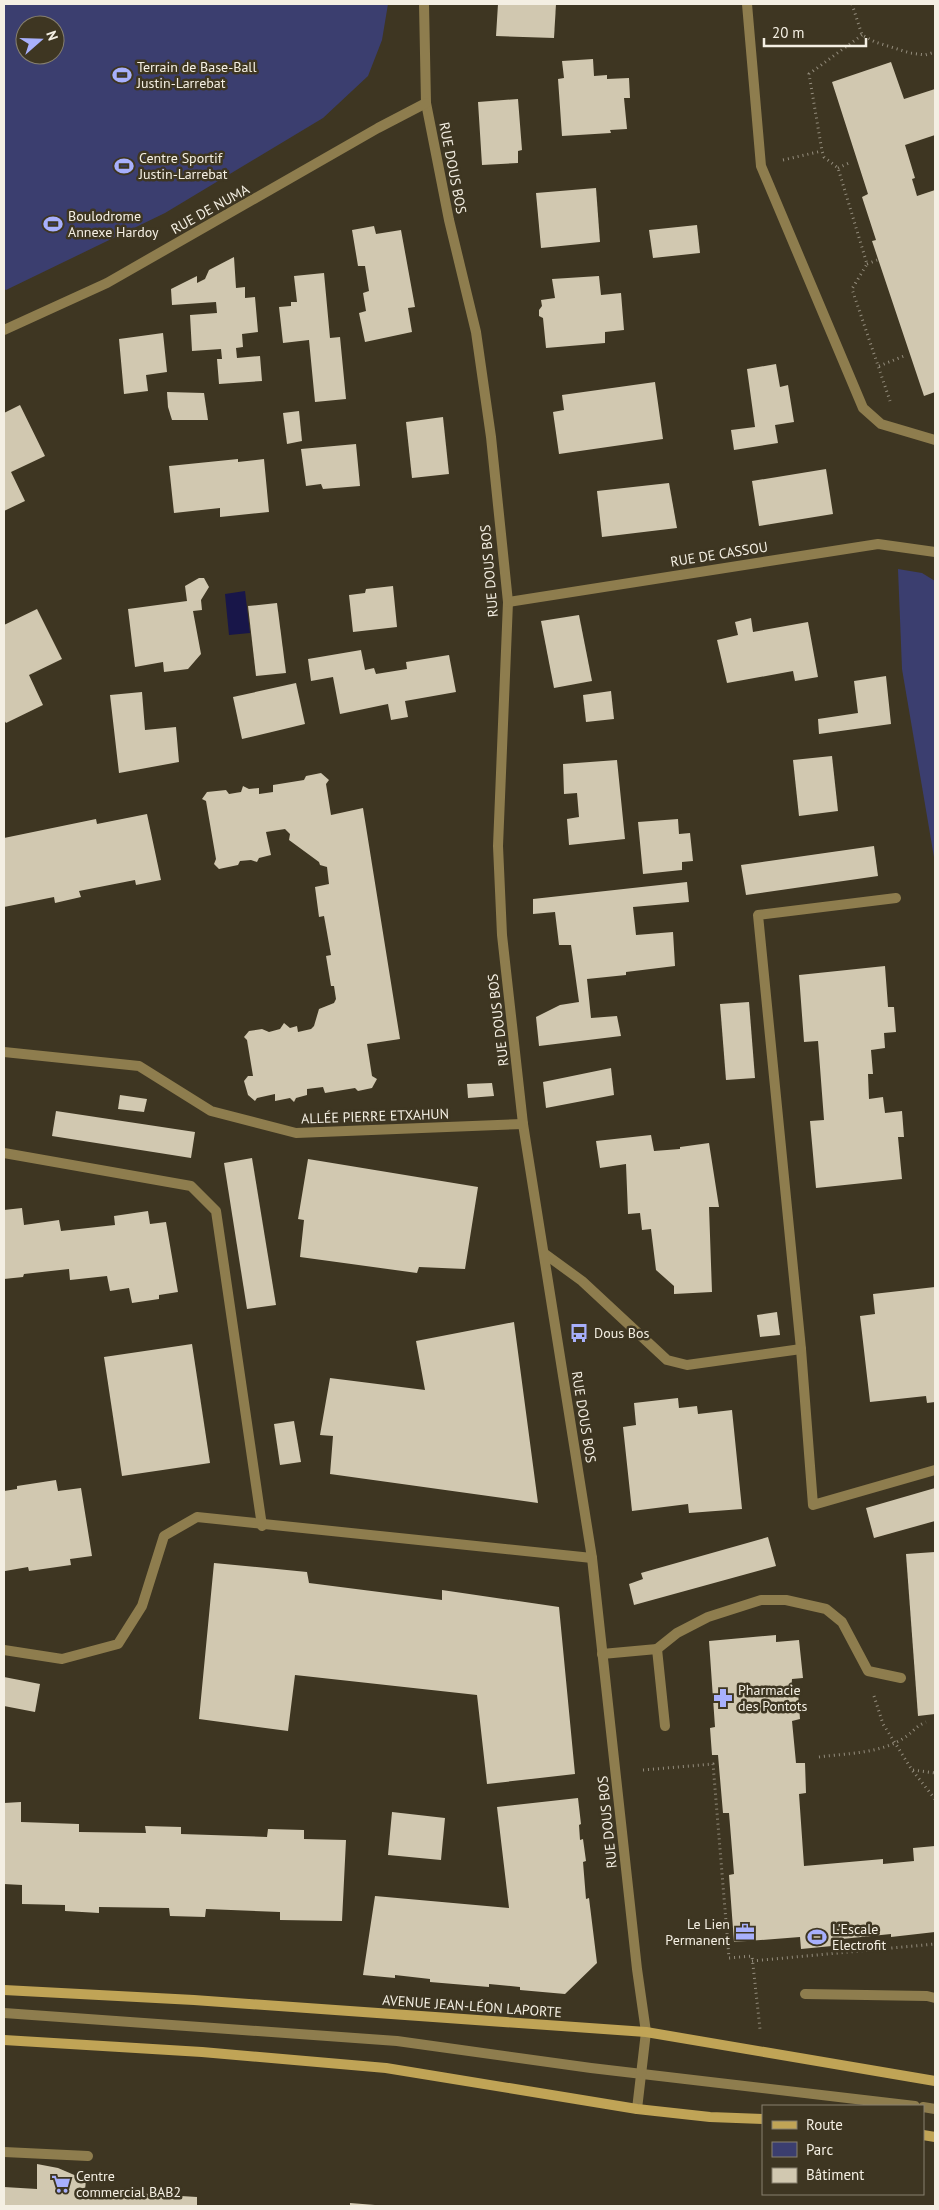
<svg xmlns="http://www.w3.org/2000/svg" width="939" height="2210" font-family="'PT Sans',sans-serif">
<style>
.green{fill:#3b3e6f;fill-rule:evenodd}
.water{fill:#181649}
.building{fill:#d1c8b0}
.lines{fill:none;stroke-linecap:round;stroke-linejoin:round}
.path{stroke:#948d7d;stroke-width:3;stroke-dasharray:1 4;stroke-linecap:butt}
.lane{stroke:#8e7d4e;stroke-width:10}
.street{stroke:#8e7d4e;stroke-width:10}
.secondary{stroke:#c0a456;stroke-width:10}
.labels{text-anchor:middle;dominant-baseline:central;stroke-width:5;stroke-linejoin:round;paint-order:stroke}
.poi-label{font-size:14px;fill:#f4efe3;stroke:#3e3622;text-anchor:start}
.street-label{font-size:14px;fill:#f4efe3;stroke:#3e3622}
</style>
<rect width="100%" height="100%" fill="#3e3622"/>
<g class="green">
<path d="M4 4H388L382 40 368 76 323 118 165 213 6 290 4 289ZM25 25H55V55H25Z"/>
<polygon points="898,569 922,573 935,581 935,863 902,669"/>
</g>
<polygon class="water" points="245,591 250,633 229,635 225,594"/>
<g class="building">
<polygon points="498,4 556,4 554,38 496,36"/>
<polygon points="593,59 594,76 607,75 607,79 629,78 630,98 624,98 627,129 610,130 611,133 562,136 558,79 564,78 562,61"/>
<polygon points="891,62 904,99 935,89 935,135 905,145 915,178 912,179 917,196 935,190 935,392 924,396 872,241 876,240 862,197 868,194 832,82"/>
<polygon points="518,99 522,150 518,151 518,163 482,165 478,102"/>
<polygon points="596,188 600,242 541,248 536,193"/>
<polygon points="697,225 700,253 653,258 649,230"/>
<polygon points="374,226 376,234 401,230 415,307 408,308 412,332 365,342 359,313 366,311 363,293 369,291 365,266 358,266 352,230"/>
<polygon points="234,257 236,288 245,287 245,298 255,297 258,332 242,334 243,347 236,348 237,358 260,356 262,381 219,384 217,359 222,359 221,349 192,351 190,315 217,313 216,302 172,305 171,289 197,276 197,283 205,279 209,270"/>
<polygon points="324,273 330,338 340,337 346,399 315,402 309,340 283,343 279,307 291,306 291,302 297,302 294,276"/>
<polygon points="599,276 601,295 621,293 624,330 605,332 605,343 546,348 543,318 539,316 539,310 542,306 541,300 555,298 552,279"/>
<polygon points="163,333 167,372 146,375 148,391 124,394 119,339"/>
<polygon points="776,364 780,387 788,385 794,422 775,425 778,443 734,450 731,430 755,427 747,369"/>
<polygon points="655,382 663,439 559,454 553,412 564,410 562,395"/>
<polygon points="167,392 204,393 208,420 172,420 168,407"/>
<polygon points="20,405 45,456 11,472 25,501 4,511 4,413"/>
<polygon points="299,411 302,441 287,444 283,413"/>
<polygon points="443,417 449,474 412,478 406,422"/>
<polygon points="356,444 360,486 323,489 321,484 306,486 301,449"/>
<polygon points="238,459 238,462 264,459 269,512 220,517 220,508 174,513 169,466"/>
<polygon points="826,469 833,514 759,526 752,481"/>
<polygon points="669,483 677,528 602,537 597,491"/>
<polygon points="199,578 204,578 209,587 201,600 202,610 193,611 201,654 188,669 164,672 163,662 135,667 128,609 187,601 185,586"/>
<polygon points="393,586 397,627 353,632 349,595 365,593 366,589"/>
<polygon points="277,603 286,673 256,676 248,606"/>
<polygon points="37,609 62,659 29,675 43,705 6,723 4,720 4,625"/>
<polygon points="579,615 592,681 554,688 541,621"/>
<polygon points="751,618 753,632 808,622 818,677 795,681 793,671 727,683 717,640 738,635 735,622"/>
<polygon points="361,650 365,670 374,668 376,674 407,669 406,662 449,655 456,692 405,701 408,717 391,720 388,704 340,714 333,677 311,681 308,659"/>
<polygon points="886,676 891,724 819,734 818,719 858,713 854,681"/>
<polygon points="296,683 305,724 242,739 233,697"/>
<polygon points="611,691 614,719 586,722 583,695"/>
<polygon points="142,692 145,730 176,727 179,762 119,773 110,695"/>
<polygon points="832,756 838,811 799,816 793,760"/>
<polygon points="617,760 625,839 569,845 567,819 579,817 577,793 564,794 563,764"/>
<polygon points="321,773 329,780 326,784 331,815 363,808 400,1039 367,1044 372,1076 377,1079 372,1088 358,1091 355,1088 325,1093 323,1087 307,1089 307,1095 296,1098 294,1102 290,1098 275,1101 275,1094 257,1098 255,1101 248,1095 244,1081 248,1076 253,1076 247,1040 244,1037 249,1031 262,1029 269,1032 280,1029 284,1023 290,1028 297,1026 298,1032 311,1029 314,1026 319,1009 334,1003 336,999 334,986 331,986 326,956 331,955 324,916 319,917 315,887 329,884 327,867 320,865 319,862 289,840 290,834 285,829 266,832 271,855 259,858 257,862 251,860 240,861 238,865 219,869 214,864 216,859 206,801 202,799 207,792 226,790 229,794 241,792 243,786 249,789 259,788 259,794 273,792 273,785 304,780 306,776"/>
<polygon points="147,814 161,880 136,885 135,880 79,891 81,897 55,903 54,897 4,907 4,838 96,819 97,824"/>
<polygon points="678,819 679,834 690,833 693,861 682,862 682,870 643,874 638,822"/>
<polygon points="874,846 878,876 746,895 741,865"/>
<polygon points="687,882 689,902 633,907 636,935 673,932 675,966 626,972 626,975 587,979 591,1018 617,1016 621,1036 539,1046 536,1017 560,1005 579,1002 571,945 559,945 555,912 533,914 533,899"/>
<polygon points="885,966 888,1007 894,1007 896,1032 884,1033 885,1048 871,1050 873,1074 868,1074 869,1099 883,1097 885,1113 902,1111 904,1137 898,1137 902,1179 816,1188 810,1121 824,1120 818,1041 804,1042 799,975"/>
<polygon points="749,1002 755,1078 726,1080 720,1004"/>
<polygon points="611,1068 614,1095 546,1108 543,1082"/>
<polygon points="492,1083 494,1096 468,1098 467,1084"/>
<polygon points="120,1095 147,1099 144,1112 118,1109"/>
<polygon points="56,1111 195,1132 191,1158 52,1136"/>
<polygon points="651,1135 654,1151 680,1149 680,1147 709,1143 719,1207 709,1207 712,1292 674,1294 674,1286 656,1270 651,1229 642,1230 640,1213 628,1214 626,1164 600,1168 596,1141"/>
<polygon points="252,1158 276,1305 247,1309 224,1163"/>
<polygon points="308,1159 478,1187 465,1269 419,1267 417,1273 300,1257 304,1220 298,1219"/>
<polygon points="22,1208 24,1225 59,1220 61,1231 115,1225 114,1216 148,1211 150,1224 166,1222 178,1292 159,1295 159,1299 132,1303 129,1288 110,1291 107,1276 70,1280 69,1269 24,1274 23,1277 4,1279 4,1210"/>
<polygon points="935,1287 935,1402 927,1403 926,1396 870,1402 860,1316 875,1314 873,1294"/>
<polygon points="777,1312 780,1335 760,1337 757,1315"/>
<polygon points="514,1322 538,1503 330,1474 333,1436 320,1435 330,1378 425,1390 416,1341"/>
<polygon points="192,1344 210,1463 122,1476 104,1357"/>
<polygon points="678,1398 679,1408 697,1406 698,1414 732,1410 742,1509 689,1513 688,1504 632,1511 623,1427 636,1425 634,1403"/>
<polygon points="294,1421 301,1462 280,1465 274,1424"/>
<polygon points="56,1480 58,1491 81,1488 92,1556 70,1559 71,1565 29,1571 28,1567 5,1571 4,1491 17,1489 17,1486"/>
<polygon points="935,1488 935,1521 874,1538 866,1508"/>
<polygon points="768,1537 776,1566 634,1605 629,1584 643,1579 641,1573"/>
<polygon points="935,1552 935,1714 918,1716 906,1554"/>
<polygon points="214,1563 307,1572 309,1583 442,1600 442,1590 559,1607 575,1774 487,1784 477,1695 295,1675 288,1731 199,1719"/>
<polygon points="776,1635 776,1642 799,1640 803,1678 792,1679 791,1692 798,1692 800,1719 792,1721 796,1763 805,1763 806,1793 799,1794 804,1866 883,1859 883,1864 914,1861 913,1848 935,1846 935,1932 891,1937 891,1934 832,1940 832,1946 801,1949 800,1937 734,1942 729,1875 734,1874 729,1813 723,1813 718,1755 712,1755 710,1728 715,1727 709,1641"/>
<polygon points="4,1677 40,1684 35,1712 4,1706"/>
<polygon points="578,1798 581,1824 579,1825 580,1840 583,1839 586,1861 583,1862 586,1899 589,1898 597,1963 565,1994 520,1990 520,1987 489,1984 489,1987 430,1982 430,1979 395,1975 395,1978 363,1975 375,1896 509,1908 497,1807"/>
<polygon points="21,1802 21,1822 79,1824 79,1832 146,1833 145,1826 181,1827 181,1834 267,1837 268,1829 304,1830 304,1839 346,1840 342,1921 280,1920 280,1912 206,1909 205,1917 170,1916 169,1908 99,1907 99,1913 65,1911 65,1905 22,1904 22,1885 4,1884 4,1803"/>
<polygon points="392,1812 445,1818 441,1860 388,1855"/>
<polygon points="37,2164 58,2168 86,2180 85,2190 197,2197 197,2206 4,2206 4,2187 37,2189"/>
<polygon points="350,2203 375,2205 375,2206 350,2206"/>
</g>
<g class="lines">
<g class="path">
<polyline points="852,4 862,35 875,42 910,53 925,55 935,52"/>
<polyline points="862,35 809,74 822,151 824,157 838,168 867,264 852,289 890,401"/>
<polyline points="783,160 822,151"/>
<polyline points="838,168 849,163"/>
<polyline points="867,264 877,260"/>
<polyline points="879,366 904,356"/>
<polyline points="874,1696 883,1724 912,1770 935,1799"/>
<path d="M819 1757C847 1753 879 1754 904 1738 912 1733 916 1726 926 1722"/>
<polyline points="643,1770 713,1764 729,1958 752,1956 760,2029"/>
<polyline points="913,1770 935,1773"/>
<polyline points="752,1961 935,1944"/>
</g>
<g class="lane">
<polyline points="747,4 761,166 863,408 881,424 935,440"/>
<polyline points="896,898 758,915 801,1349 813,1505 935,1470"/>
<polyline points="4,1153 191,1186 216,1211 262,1526"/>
<polyline points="545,1254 582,1281 667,1360 687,1365 801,1349"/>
<polyline points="657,1649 677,1633 708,1617 761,1600 786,1600 826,1609 842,1622 868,1671 901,1678"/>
<polyline points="4,1650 62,1659 118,1644 142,1606 164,1536 197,1517 592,1558"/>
<polyline points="602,1654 657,1649 665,1726"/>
<polyline points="805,1994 927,1996 935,1998"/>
<polyline points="4,2013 397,2041 591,2068 915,2106"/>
<polyline points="923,2107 935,2109"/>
<polyline points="4,2152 88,2156"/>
</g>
<g class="street">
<polyline points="424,4 426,103 449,220 476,332 491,437 508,602 498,846 502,935 523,1124 592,1558 637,1969 646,2032 637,2109"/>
<polyline points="4,330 107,283 378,128 426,103"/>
<polyline points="508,602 878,544 935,552"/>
<polyline points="4,1052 139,1066 211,1111 296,1133 523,1124"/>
</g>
<g class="secondary">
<polyline points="4,1990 194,2000 646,2032 935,2081"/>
<polyline points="4,2040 202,2052 386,2068 637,2109 710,2117 763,2119"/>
<polyline points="923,2135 935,2137"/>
</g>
</g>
<defs>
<g id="stadium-bare" transform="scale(1.5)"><path d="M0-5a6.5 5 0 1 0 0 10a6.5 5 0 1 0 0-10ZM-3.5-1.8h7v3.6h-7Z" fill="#a8b0fc" stroke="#3e3622" stroke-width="2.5" paint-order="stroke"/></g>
<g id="bus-bare" transform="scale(1.5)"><path d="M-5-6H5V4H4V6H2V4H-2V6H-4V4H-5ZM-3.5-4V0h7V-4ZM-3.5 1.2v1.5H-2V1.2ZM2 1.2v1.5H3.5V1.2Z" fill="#a8b0fc" stroke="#3e3622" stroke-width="2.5" paint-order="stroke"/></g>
<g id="pharmacy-bare" transform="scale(1.5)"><path d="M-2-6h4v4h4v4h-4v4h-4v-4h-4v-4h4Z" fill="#a8b0fc" stroke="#3e3622" stroke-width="2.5" paint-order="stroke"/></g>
<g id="office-bare" transform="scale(1.5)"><path d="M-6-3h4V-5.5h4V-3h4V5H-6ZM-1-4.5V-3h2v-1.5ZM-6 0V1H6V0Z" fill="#a8b0fc" stroke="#3e3622" stroke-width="2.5" paint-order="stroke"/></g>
<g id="supermarket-bare" transform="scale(1.5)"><path d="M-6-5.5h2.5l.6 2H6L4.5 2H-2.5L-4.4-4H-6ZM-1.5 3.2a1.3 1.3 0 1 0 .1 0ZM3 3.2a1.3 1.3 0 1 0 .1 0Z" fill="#a8b0fc" stroke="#3e3622" stroke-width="2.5" paint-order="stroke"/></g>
</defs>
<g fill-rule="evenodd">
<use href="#stadium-bare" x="122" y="75"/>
<use href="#stadium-bare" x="124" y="166"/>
<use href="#stadium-bare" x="53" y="224"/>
<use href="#bus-bare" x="579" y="1333"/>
<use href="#pharmacy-bare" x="723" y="1698"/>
<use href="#office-bare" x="745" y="1932"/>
<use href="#stadium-bare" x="817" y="1937"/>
<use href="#supermarket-bare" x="61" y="2184"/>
</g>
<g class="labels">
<g class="poi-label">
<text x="137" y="67">Terrain de Base-Ball<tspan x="137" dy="16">Justin-Larrebat</tspan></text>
<text x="139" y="158">Centre Sportif<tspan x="139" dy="16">Justin-Larrebat</tspan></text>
<text x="68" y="216">Boulodrome<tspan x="68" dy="16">Annexe Hardoy</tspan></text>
<text x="594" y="1333">Dous Bos</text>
<text x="738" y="1690">Pharmacie<tspan x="738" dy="16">des Pontots</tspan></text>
<text x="730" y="1924" text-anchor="end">Le Lien<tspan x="730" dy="16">Permanent</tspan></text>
<text x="832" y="1929">L'Escale<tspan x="832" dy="16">Electrofit</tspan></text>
<text x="76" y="2176">Centre<tspan x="76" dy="16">commercial BAB2</tspan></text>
</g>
<g class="street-label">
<text transform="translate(453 168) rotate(79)">RUE DOUS BOS</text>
<text transform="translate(210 209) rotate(-29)">RUE DE NUMA</text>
<text transform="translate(719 554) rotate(-9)">RUE DE CASSOU</text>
<text transform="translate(489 571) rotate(-95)">RUE DOUS BOS</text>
<text transform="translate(498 1020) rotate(-97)">RUE DOUS BOS</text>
<text transform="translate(375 1116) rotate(-2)">ALLÉE PIERRE ETXAHUN</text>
<text transform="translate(584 1417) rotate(81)">RUE DOUS BOS</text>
<text transform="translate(607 1822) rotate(-96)">RUE DOUS BOS</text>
<text transform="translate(472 2006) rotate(4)">AVENUE JEAN-LÉON LAPORTE</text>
</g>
</g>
<rect width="939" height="2210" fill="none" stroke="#f4efe3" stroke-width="10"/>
<rect x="762" y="2105" width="162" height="90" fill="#3e3622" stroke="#87806f"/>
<rect x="772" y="2121" width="25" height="8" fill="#c0a456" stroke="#87806f"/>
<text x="806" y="2130" font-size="15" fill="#f4efe3">Route</text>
<rect x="772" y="2142" width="25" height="15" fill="#3b3e6f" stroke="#87806f"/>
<text x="806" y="2155" font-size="15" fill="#f4efe3">Parc</text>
<rect x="772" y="2168" width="25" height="15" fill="#d1c8b0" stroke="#87806f"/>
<text x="806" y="2180" font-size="15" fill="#f4efe3">Bâtiment</text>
<g transform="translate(40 40) rotate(70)"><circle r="24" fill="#3e3622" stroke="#87806f"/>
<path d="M0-4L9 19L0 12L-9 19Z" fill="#a8b0fc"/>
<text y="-8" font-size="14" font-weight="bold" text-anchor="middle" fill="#f4efe3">N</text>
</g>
<path d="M764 38v8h102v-8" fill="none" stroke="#f4efe3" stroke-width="2.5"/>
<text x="772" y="38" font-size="15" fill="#f4efe3" stroke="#3e3622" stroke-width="4" paint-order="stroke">20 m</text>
</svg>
